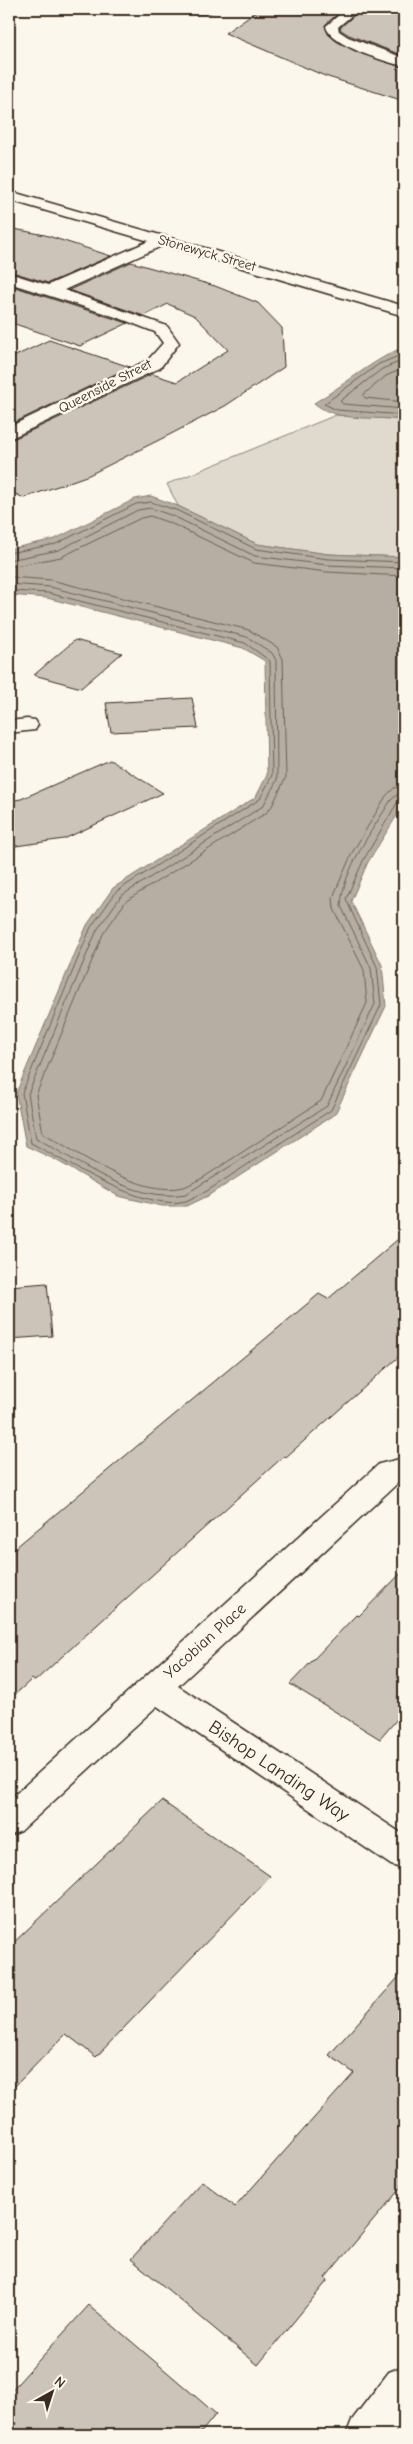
<svg xmlns="http://www.w3.org/2000/svg" width="413" height="2444" font-family="'Comic Neue',sans-serif">
<style>
.green{fill:#dfd9ce;stroke:#8d8276}
.water{fill:#b6aea2;stroke:#85796d}
.lines{fill:none;stroke-linecap:round;stroke-linejoin:round}
.shore{stroke:#6c5f53;stroke-width:1}
.building{fill:#ccc4b9;stroke:#3b2a1e}
.minor-casing{stroke:#3b2a1e;stroke-width:3}
.minor{fill:#fbf7ec;fill-rule:evenodd}
.labels{text-anchor:middle;dominant-baseline:central;stroke-width:5;stroke-linejoin:round;paint-order:stroke}
.far-street-label{font-size:14px;fill:#3b2a1e;stroke:#fbf7ec}
.street-label{font-size:16px;fill:#3b2a1e;stroke:#fbf7ec}
.near-street-label{font-size:19px;fill:#3b2a1e;stroke:#fbf7ec}
</style>
<rect width="100%" height="100%" fill="#fbf7ec"/>
<filter id="ink" filterUnits="userSpaceOnUse"><feTurbulence type="fractalNoise" baseFrequency=".02" numOctaves="2"/><feDisplacementMap in="SourceGraphic" scale="10" xChannelSelector="R" yChannelSelector="G"/><feConvolveMatrix kernelMatrix="1 2 1 2 8 2 1 2 1" color-interpolation-filters="sRGB"/></filter>
<g filter="url(#ink)">
<polygon class="green" points="336,415 404,420 404,557 328,554 257,544 178,506 167,484"/>
<g class="water">
<path d="M160 9H221C203 19 180 13 160 9Z"/>
<path d="M399 349H404V420C375 416 337 423 314 403 343 386 369 363 399 349Z"/>
<polygon points="151,496 178,506 257,544 328,554 404,557 404,804 368,862 351,901 382,965 386,1006 335,1114 210,1195 187,1206 162,1206 118,1196 54,1159 26,1146 16,1093 87,925 113,888 256,797 267,775 265,661 243,648 47,598 9,595 9,549 55,539 135,499"/>
</g>
<g class="lines">
<g class="shore">
<polyline points="404,354 379,364 324,404 337,410 404,415"/>
<polyline points="404,360 382,369 340,401 343,404 404,409"/>
<polyline points="404,368 386,376 363,395 365,398 404,402"/>
<polyline points="9,553 56,544 136,504 151,502 176,510 256,549 328,559 404,562"/>
<polyline points="9,560 59,550 138,510 150,508 173,516 255,556 327,565 404,568"/>
<polyline points="9,567 61,557 141,518 150,516 170,523 254,563 327,572 404,576"/>
<path d="M9 577 51 580 249 630 277 647 283 659 286 777 272 806 266 813 126 901 103 934 36 1095 43 1133C79 1153 141 1198 184 1187 190 1185 195 1181 201 1179L321 1101 367 1003 364 970 334 909 333 897 352 853 386 796 394 788 404 786"/>
<path d="M9 584 50 587 247 637 272 653 276 660 277 780 263 806 121 896 97 930 28 1094 36 1138C80 1162 133 1203 186 1194L327 1106 375 1004 371 968 341 906C342 871 373 829 391 800L397 795 404 794"/>
<path d="M9 591 48 593 245 643 270 661 272 775 260 799 117 891 91 927 22 1093 31 1143C67 1162 145 1212 186 1201 193 1198 200 1194 207 1191L331 1110 381 1005 377 967 346 899 364 859 397 803 404 800"/>
</g>
</g>
<g class="building">
<polygon points="259,9 343,9 325,25 328,34 336,41 359,53 404,68 404,101 325,76 225,33"/>
<polygon points="361,9 404,9 404,56 349,35 341,30 340,28"/>
<polygon points="9,228 45,235 111,256 48,283 9,271"/>
<polygon points="131,262 215,286 258,303 282,328 284,367 225,406 171,434 89,475 24,498 9,491 9,441 152,374 177,382 228,350 195,316 168,304 144,316 69,290"/>
<polygon points="9,285 118,320 128,323 80,346 9,322"/>
<polygon points="49,340 130,367 9,425 9,359"/>
<polygon points="75,640 122,653 81,688 34,675"/>
<polygon points="192,698 198,728 111,732 106,703"/>
<polygon points="110,760 163,793 64,839 9,847 9,801 21,799"/>
<polygon points="404,1234 404,1352 286,1457 284,1456 35,1681 32,1679 9,1700 9,1553 319,1294 328,1299"/>
<polygon points="47,1283 52,1336 9,1339 9,1286"/>
<polygon points="404,1570 404,1711 380,1739 290,1684 356,1615 359,1616"/>
<polygon points="162,1801 270,1876 96,2057 66,2034 9,2092 9,1947"/>
<polygon points="404,1971 404,2184 325,2278 328,2280 258,2365 131,2259 202,2181 235,2207 354,2073 329,2055"/>
<polygon points="89,2305 216,2414 199,2435 9,2435 9,2393"/>
</g>
<g class="lines">
<g class="minor-casing">
<g id="minor">
<path d="M346 9H359L338 27 339 31 348 37 404 58V66C386 62 329 45 326 26Z"/>
<polygon points="9,191 404,306 404,316 164,245 64,290 167,326 179,343 160,368 9,439 9,427 148,360 163,343 155,332 119,318 9,283 9,273 48,285 149,241 9,200"/>
<polygon points="27,719 35,720 38,725 35,730 9,733 9,721"/>
<polygon points="404,1458 404,1480 400,1481 178,1686 404,1835 404,1869 391,1865 157,1706 21,1831 9,1836 9,1800 379,1464"/>
<polygon points="404,2366 404,2421 393,2435 346,2435 352,2420 389,2372"/>
</g>
</g>
<use href="#minor" class="minor"/>
</g>
</g>
<g class="labels">
<g class="far-street-label">
<text transform="translate(207 253) rotate(16)">Stonewyck Street</text>
<text transform="translate(105 386) rotate(-27)">Queenside Street</text>
</g>
<g class="street-label">
<text transform="translate(205 1641) rotate(-42)">Yacobian Place</text>
</g>
<g class="near-street-label">
<text transform="translate(279 1771) rotate(34)">Bishop Landing Way</text>
</g>
</g>
<rect width="413" height="2444" fill="none" stroke="#fbf7ec" stroke-width="30"/>
<rect x="15" y="15" width="383" height="2414" fill="none" stroke="#3b2a1e" stroke-width="2" filter="url(#ink)"/>
<g transform="translate(52 2392) rotate(39)" stroke="#fbf7ec" stroke-width="4" paint-order="stroke">
<path d="M0-4L9 19L0 12L-9 19Z" fill="#3b2a1e"/>
<text y="-8" font-size="14" font-weight="bold" text-anchor="middle" fill="#3b2a1e">N</text>
</g>
</svg>
